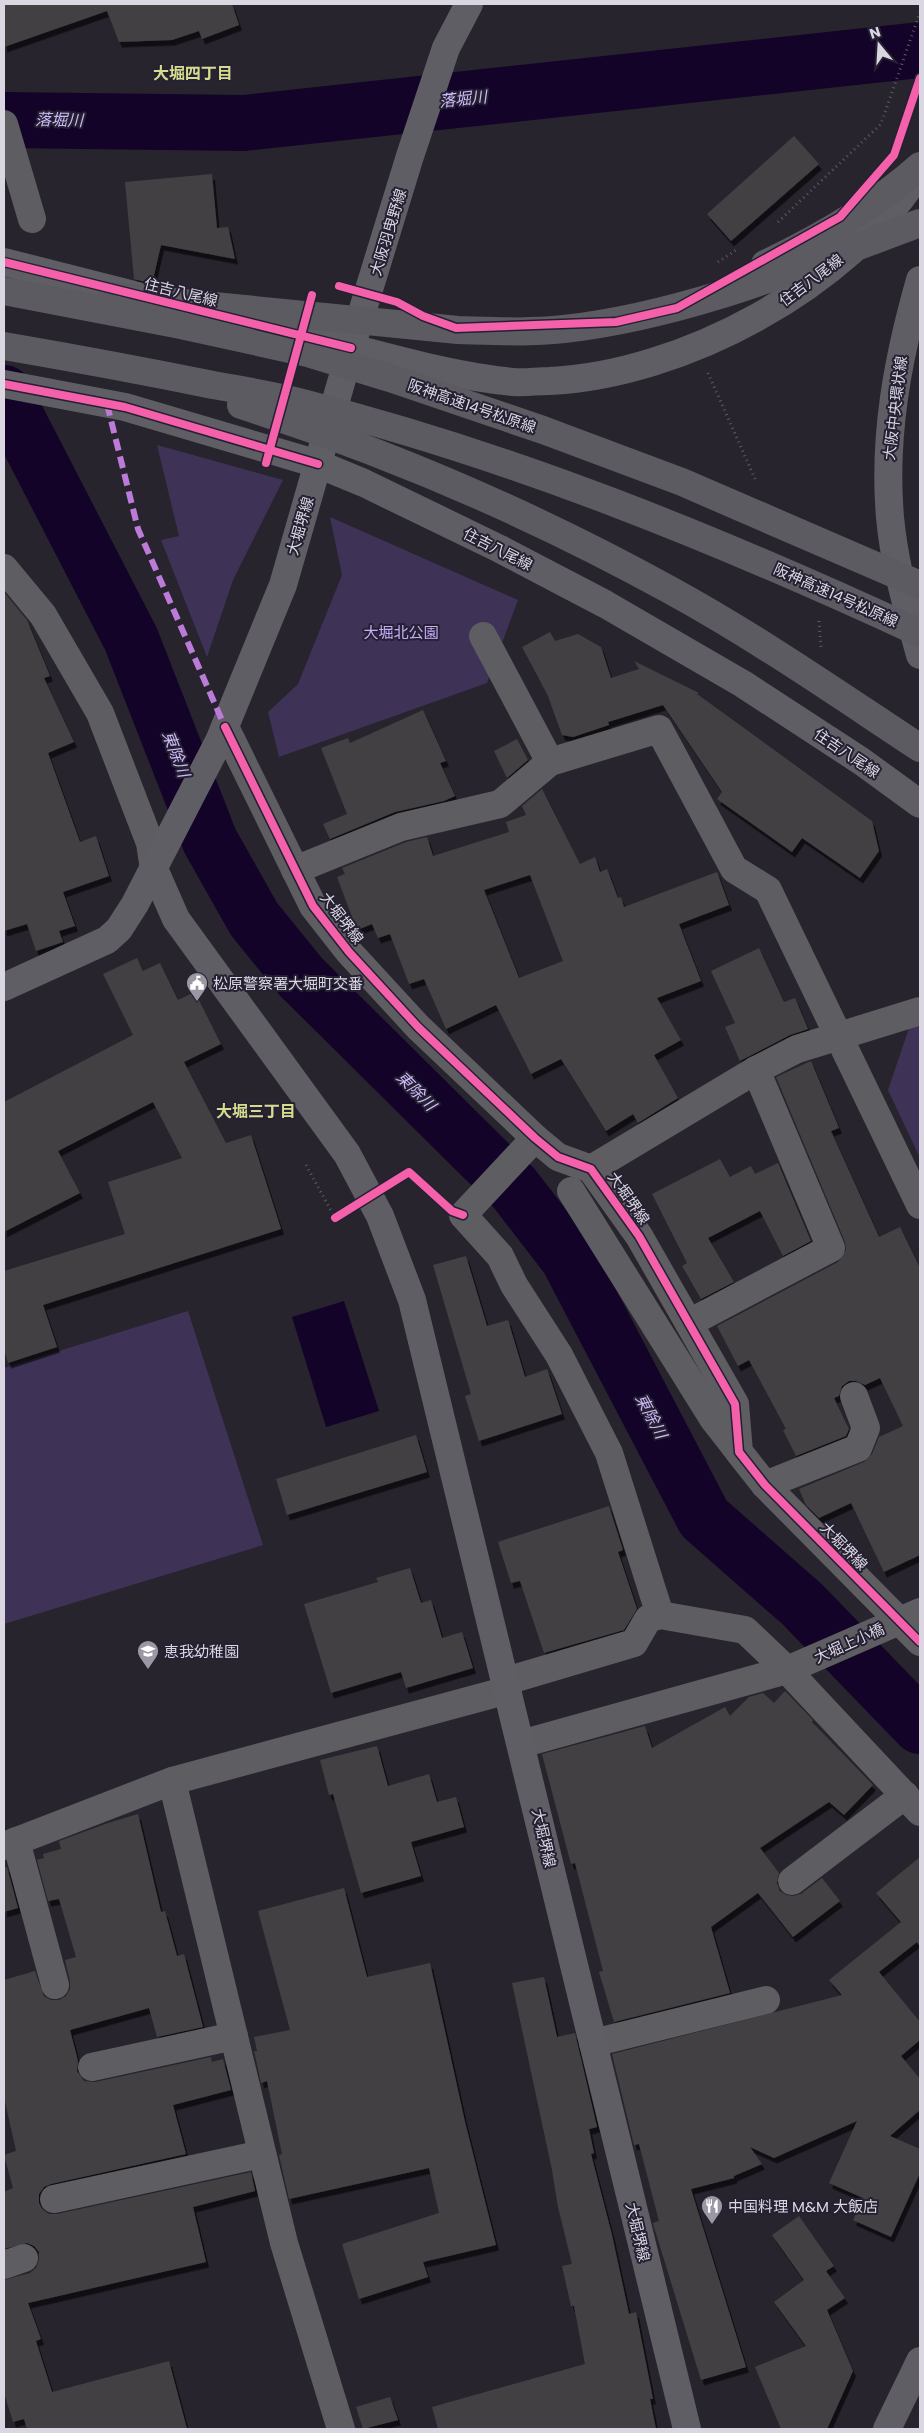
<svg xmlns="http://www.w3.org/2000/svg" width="924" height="2433" font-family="Poppins,'Noto Sans JP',sans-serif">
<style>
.green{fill:#3e3256}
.water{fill:#130328}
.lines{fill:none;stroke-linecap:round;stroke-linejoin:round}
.river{stroke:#130328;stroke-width:56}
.building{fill:#424142;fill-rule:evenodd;filter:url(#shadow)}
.path{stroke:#5d5c60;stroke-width:3;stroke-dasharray:1 4;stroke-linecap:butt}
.minor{stroke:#5e5d61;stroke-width:28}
.major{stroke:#5f5e65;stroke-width:28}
.highway{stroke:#5d5b62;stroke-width:28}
.quiet{stroke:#bd7bd9;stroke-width:6;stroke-dasharray:12 6;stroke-linecap:butt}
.cycleway-casing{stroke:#252032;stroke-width:11}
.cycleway{stroke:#f560ab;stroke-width:8}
.labels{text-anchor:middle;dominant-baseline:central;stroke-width:4;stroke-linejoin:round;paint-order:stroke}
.street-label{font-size:15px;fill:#dad7e3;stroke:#252032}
.park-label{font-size:15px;fill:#c7aefc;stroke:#252032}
.poi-label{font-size:15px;fill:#dad7e3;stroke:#252032;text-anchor:start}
.neighbourhood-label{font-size:16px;font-weight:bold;fill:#d5dc8e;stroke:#252032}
.water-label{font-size:16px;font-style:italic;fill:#cdb9f8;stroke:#252032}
</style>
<defs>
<filter id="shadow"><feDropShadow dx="3" dy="5.5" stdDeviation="0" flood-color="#0009"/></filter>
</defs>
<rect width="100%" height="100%" fill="#27242e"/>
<g class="green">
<polygon points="157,445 283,480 233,580 207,657 161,540 179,536"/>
<polygon points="330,517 518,600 487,683 279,757 268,712 298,684 342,575"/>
<polygon points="920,1025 920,1158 888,1090 909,1028"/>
<polygon points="188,1311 263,1545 4,1624 4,1368"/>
</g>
<polygon class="water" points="344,1301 379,1411 326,1427 292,1317"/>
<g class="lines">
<g class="river">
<polyline points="4,120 244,123 920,50"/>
<polyline points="4,393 131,639 210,841 254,919 301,977 514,1188 568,1258 704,1518 802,1604 920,1726"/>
</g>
</g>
<g class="building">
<polygon points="4,4 232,4 239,25 202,39 199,31 172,40 119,42 107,11 4,47"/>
<polygon points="794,136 819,164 731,241 707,214"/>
<polygon points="212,174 217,228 228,227 235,259 161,245 152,284 134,279 125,182"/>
<polygon points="4,592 27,620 50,676 44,678 74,742 48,753 80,842 96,836 109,876 63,892 75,926 59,931 63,942 36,951 27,924 4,931"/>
<polygon points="550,632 555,641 578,634 601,647 611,678 639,669 634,661 699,693 697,694 872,821 879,851 860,878 802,838 792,852 717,799 722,792 663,705 608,722 609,725 573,737 562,735 548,696 522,647"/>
<polygon points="423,710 446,761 440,763 455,796 444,801 395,812 330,839 323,824 347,814 321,748 348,738 350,743"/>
<polygon points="517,739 528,760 507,778 494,751"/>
<path d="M542 789 580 864 595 857 600 872 607 869 618 898 621 897 624 907 717 872 729 905 679 924 701 981 657 998 681 1040 654 1055 678 1098 638 1123 633 1114 606 1131 561 1059 531 1074 496 1005 446 1029 424 979 409 984 390 934 378 938 372 924 357 930 337 877 345 874 342 868 406 842 427 837 433 856 509 832 506 822 526 815 522 806ZM530 875 563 961 519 978 484 890Z"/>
<polygon points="759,948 784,1002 795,998 808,1029 790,1035 740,1061 725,1027 735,1023 711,971"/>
<polygon points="137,958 143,971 160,963 178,1000 195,992 221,1044 184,1062 226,1143 251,1135 281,1229 43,1305 57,1347 8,1363 4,1349 4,1271 125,1234 108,1182 182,1158 153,1102 58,1151 80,1193 4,1232 4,1102 133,1035 103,974"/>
<polygon points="811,1061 839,1128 831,1131 879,1237 900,1227 920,1268 920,1555 884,1572 851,1503 819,1518 806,1505 799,1489 864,1462 872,1454 879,1437 903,1426 880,1378 865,1385 856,1381 849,1381 842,1386 839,1396 834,1398 849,1429 846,1436 796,1456 783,1430 786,1429 749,1360 738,1366 717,1326 838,1262 846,1250 845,1242 776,1077"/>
<polygon points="720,1159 730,1177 751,1166 755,1174 778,1163 811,1241 783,1256 760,1211 708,1238 734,1282 701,1299 682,1266 687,1263 652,1194"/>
<polygon points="466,1256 487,1326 508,1320 525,1377 547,1369 562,1414 479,1441 465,1396 471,1394 433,1265"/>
<polygon points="416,1435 427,1472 287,1515 276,1479"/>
<polygon points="609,1506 623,1550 618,1552 637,1609 624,1630 544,1653 520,1581 511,1583 498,1542"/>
<polygon points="410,1568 421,1603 431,1600 442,1638 462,1632 473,1668 406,1688 401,1672 331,1693 304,1604 378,1582 376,1578"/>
<polygon points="785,1691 813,1720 812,1722 873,1785 844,1815 829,1802 760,1848 779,1873 777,1883 780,1891 786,1895 793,1896 801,1894 822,1878 840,1901 793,1937 758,1893 711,1927 730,1993 614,2022 599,1972 603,1971 575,1863 571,1864 542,1754 645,1726 652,1748 725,1707 730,1716 749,1697 763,1693 774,1703"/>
<polygon points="377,1746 388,1786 429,1774 437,1802 456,1797 464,1827 411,1842 421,1876 361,1893 333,1794 329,1795 320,1760"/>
<polygon points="138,1814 161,1912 165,1911 177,1956 184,1954 203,2027 157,2037 149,2008 70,2030 78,2061 77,2071 84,2081 95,2082 211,2057 212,2062 223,2059 231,2090 173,2105 186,2154 51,2184 44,2187 39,2194 39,2203 42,2209 49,2214 57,2214 251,2172 255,2191 193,2207 206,2262 28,2303 41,2339 36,2341 52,2392 169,2361 187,2429 27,2429 24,2419 13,2422 4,2393 4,2280 30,2273 36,2268 39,2260 39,2252 34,2246 27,2243 4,2249 4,2192 13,2188 4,2155 16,2151 4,2097 4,1980 35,1971 44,1996 51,2000 59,2000 66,1996 70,1989 70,1981 65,1960 76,1957 59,1899 48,1901 37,1860 44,1858 43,1854 61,1849 59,1841 108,1823"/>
<polygon points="920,1857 920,1947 917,1942 879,1972 920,2022 920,2040 901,2056 920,2079 920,2110 890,2136 920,2149 920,2173 891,2237 853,2220 863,2198 829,2183 857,2121 774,2158 750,2147 762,2164 734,2176 734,2178 691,2189 746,2367 701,2380 654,2227 653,2223 659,2221 639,2144 634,2145 612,2054 842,1995 829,1980 901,1922 876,1893"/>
<polygon points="7,1867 18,1908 4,1912 4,1868"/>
<polygon points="344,1888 367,1977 430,1963 465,2122 496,2245 423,2262 428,2277 359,2299 342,2244 439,2213 429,2168 289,2199 279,2155 282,2154 267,2081 261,2083 254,2051 257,2051 254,2037 290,2030 258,1911"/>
<polygon points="544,1977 557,2037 575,2033 597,2127 589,2129 594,2153 591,2154 612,2235 629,2314 636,2312 653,2399 650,2399 656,2429 438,2429 432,2407 585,2364 574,2306 571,2306 562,2266 572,2264 558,2207 552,2170 512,1983"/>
<polygon points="799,2216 834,2266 826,2271 845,2298 827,2310 853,2371 827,2429 781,2429 755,2367 806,2346 774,2302 804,2280 772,2235"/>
<polygon points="390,2397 398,2420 363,2429 356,2407"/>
</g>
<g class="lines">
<g class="path">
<polyline points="898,144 920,78"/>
<polyline points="778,222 881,124 920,12"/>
<polyline points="718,262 738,249"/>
<polyline points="708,373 756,481"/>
<polyline points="819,621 821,647"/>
<polyline points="306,1165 335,1218"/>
</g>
<g class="minor">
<polyline points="4,124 32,219"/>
<polyline points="4,568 43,615 100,713 150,843 154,869"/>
<polyline points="483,636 550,762"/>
<polyline points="225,727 313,906 349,952 418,1027 535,1138 558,1157 591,1169 639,1236 735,1404 739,1452 765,1485 920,1642"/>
<polyline points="295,870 401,827 500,804 550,762 659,729 734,869 768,890 920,1205"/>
<polyline points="535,1138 463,1215 500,1256 514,1285 559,1355 609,1453 660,1615"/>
<polyline points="591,1169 756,1070 797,1049 920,1011"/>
<polyline points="571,1191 714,1420 739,1452"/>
<polyline points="689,1323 831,1248 756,1070"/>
<polyline points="765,1485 858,1448 866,1428 854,1396"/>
<polyline points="506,1681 634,1643 648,1619 660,1615 745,1630 787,1670 920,1812"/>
<polyline points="521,1744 787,1670 920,1612"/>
<polyline points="172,1781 284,2243 341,2429"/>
<polyline points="16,1841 55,1985"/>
<polyline points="4,1846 172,1781 508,1690"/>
<polyline points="792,1881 905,1795"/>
<polyline points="593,2043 766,2000"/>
<polyline points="92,2067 234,2036"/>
<polyline points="54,2199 262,2154"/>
<polyline points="4,2265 24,2258"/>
</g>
<g class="major">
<polyline points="4,262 138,296"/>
<path d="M920 280C898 357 883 436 890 517 894 564 908 610 920 655"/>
<path d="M214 314C264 327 313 339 363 351 413 364 462 377 513 382 525 383 537 381 549 381 682 375 849 286 920 171"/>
<polyline points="4,384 125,407 318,464 364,483 500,549 605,604 743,684 861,761 920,804"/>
<polyline points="154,869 176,919 347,1154 380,1216 412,1300 687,2429"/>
<polyline points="4,987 107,940 119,929 135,904 219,741 283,585 351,348 410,156 446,48 469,4"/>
<polyline points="887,2429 920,2361"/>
</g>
<g class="highway">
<path d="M765 264C820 238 874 207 920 166"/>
<polyline points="4,291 181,325 308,353 390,378 543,430 682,482 920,585"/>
<path d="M112 296 458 330C493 331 528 333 564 329 688 315 804 266 920 223"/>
<path d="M4 346C74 358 144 371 213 385 242 390 271 395 299 402 514 456 719 540 920 633"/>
<path d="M241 405C390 453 534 515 670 590 756 637 838 694 920 748"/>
</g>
<polyline class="quiet" points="107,404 138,529 225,727"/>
<g class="cycleway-casing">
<g id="cycleway">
<polyline points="4,262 351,348"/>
<polyline points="339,286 397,302 423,316 456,328 616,322 677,308 840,217 894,155 920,78"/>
<polyline points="4,384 125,407 318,464"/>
<polyline points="266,463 312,295"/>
<polyline points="225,727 313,906 349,952 418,1027 535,1138 558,1157 591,1169 639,1236 735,1404 739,1452 765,1485 920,1642"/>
<polyline points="335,1218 409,1172 452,1211 463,1215"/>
</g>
</g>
<use href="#cycleway" class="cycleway"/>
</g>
<defs>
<g id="civic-pin" transform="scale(1.125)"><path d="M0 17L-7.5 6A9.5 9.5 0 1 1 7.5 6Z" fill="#9b98a4" stroke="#252032"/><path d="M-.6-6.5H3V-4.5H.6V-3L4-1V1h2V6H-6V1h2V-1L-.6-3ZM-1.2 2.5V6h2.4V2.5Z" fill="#fff"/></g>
<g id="school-pin" transform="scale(1.125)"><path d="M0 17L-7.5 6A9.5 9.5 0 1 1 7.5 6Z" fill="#9b98a4" stroke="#252032"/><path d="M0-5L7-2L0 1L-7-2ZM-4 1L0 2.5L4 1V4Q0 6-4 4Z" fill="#fff"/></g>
<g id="restaurant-pin" transform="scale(1.125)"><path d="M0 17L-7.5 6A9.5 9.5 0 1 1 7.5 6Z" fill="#9b98a4" stroke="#252032"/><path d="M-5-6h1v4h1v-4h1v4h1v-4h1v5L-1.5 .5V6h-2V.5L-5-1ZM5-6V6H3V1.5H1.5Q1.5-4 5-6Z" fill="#fff"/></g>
</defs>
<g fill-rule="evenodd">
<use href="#civic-pin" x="197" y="983"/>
<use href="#school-pin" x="148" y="1651"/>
<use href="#restaurant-pin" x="712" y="2206"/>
</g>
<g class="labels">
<g class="street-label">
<text transform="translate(388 232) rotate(-73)">大阪羽曳野線</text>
<text transform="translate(811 280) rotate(-37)">住吉八尾線</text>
<text transform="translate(181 292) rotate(14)">住吉八尾線</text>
<text transform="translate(472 406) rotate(19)">阪神高速14号松原線</text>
<text transform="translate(895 408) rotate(-83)">大阪中央環状線</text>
<text transform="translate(300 526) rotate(-74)">大堀堺線</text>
<text transform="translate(498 549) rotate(27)">住吉八尾線</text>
<text transform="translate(836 595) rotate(24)">阪神高速14号松原線</text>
<text transform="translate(847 753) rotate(34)">住吉八尾線</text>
<text transform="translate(342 918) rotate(53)">大堀堺線</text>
<text transform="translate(629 1198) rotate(55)">大堀堺線</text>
<text transform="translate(844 1546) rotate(46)">大堀堺線</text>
<text transform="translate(849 1643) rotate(-24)">大堀上小橋</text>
<text transform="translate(544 1838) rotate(77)">大堀堺線</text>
<text transform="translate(638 2232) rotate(77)">大堀堺線</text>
</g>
<g class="park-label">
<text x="401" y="632">大堀北公園</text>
</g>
<g class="poi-label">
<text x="213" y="983">松原警察署大堀町交番</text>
<text x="164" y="1651">恵我幼稚園</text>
<text x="728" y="2206">中国料理 M&amp;M 大飯店</text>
</g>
<g class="neighbourhood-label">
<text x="193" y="73">大堀四丁目</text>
<text x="256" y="1111">大堀三丁目</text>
</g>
<g class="water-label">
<text transform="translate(463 99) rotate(-6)">落堀川</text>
<text transform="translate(59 120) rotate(1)">落堀川</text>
<text transform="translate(176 754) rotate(69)">東除川</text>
<text transform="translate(416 1091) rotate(45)">東除川</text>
<text transform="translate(651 1416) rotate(62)">東除川</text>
</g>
</g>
<rect width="924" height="2433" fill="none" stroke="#dad7e3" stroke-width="10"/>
<g transform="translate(879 45) rotate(342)" stroke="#252032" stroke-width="4" paint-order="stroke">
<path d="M0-4L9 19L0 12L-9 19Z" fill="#dad7e3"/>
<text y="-8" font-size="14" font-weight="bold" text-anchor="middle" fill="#dad7e3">N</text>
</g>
</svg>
